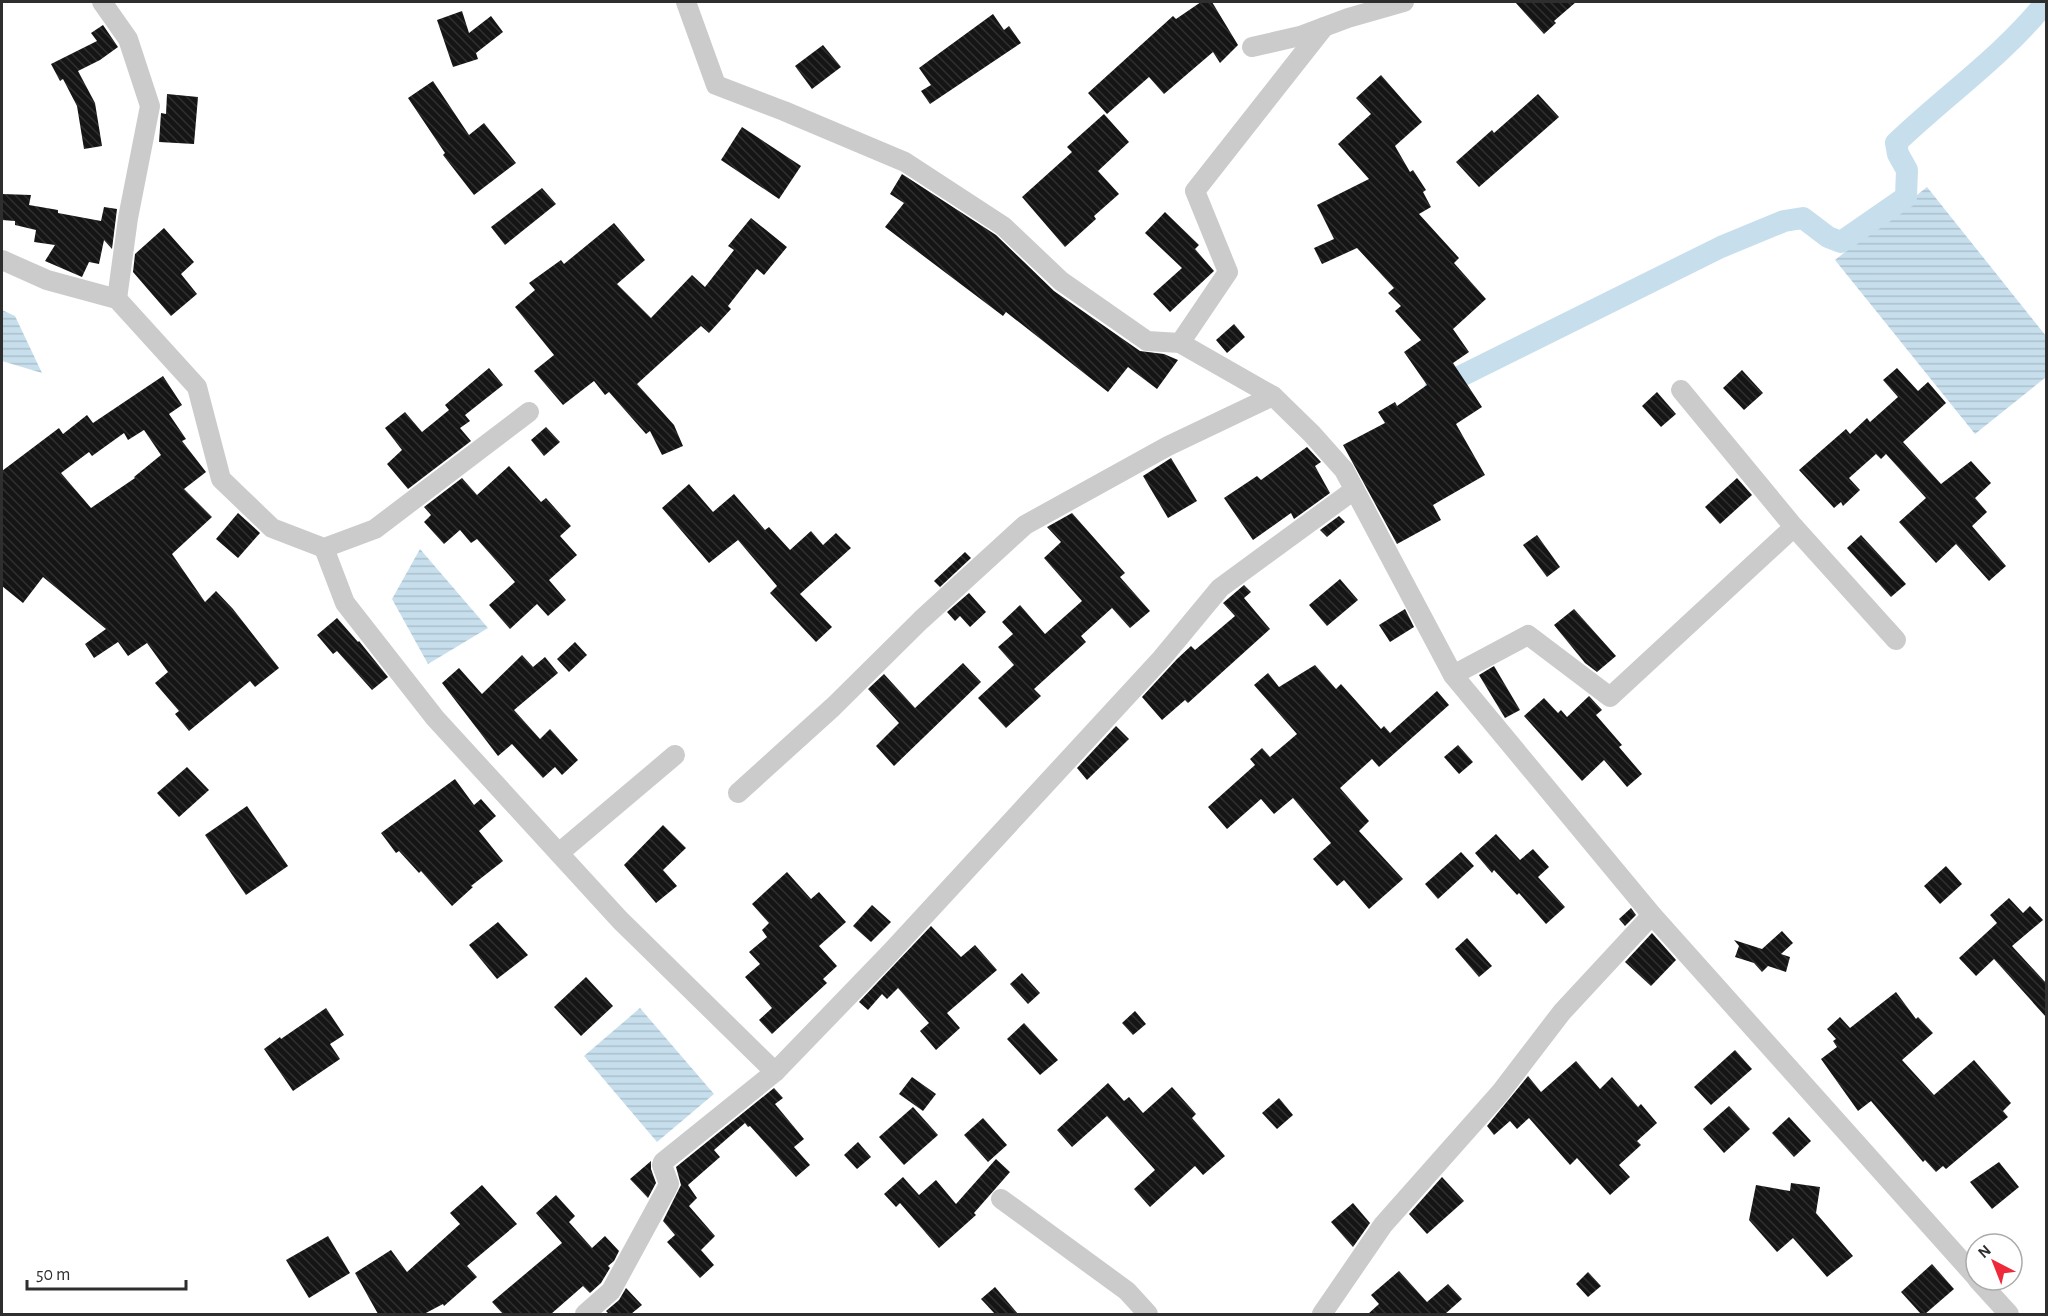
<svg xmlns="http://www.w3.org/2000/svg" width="2048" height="1316" font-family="'Alegreya Sans',sans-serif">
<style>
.water{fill:url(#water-rules)}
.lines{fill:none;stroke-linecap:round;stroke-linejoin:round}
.canal{stroke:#c7dfed;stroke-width:22}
.building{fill:url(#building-back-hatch);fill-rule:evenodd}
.minor{stroke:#cbcbcb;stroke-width:20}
</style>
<defs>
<pattern id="water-rules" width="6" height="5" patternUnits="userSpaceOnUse" patternTransform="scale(1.5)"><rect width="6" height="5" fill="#c7dfed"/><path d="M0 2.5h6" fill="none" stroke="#abc0cc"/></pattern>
<pattern id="building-back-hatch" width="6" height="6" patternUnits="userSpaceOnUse" patternTransform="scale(1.5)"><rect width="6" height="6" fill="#151515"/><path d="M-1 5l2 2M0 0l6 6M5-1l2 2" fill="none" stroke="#2f2f2f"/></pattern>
</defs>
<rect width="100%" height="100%" fill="#fff"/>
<g class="water">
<polygon points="1927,187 2046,336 2046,377 1975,434 1835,260"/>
<polygon points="2,310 15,316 42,373 2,361"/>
<polygon points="420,549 488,628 428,664 392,599"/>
<polygon points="640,1008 714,1094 657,1142 584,1056"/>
</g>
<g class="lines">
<path class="canal" d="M1435 389 1721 247 1784 221 1803 218 1828 237 1841 242 1906 197 1907 170 1898 154 1896 143C1946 95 2003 56 2046 2"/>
</g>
<g class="building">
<polygon points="1201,2 1212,2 1238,45 1220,63 1213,52 1164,94 1149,77 1107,114 1088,93 1173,16 1176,19"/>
<polygon points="1515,2 1576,2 1554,21 1556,23 1544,34"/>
<polygon points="462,11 469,33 491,16 503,32 476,53 478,59 453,67 437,20"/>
<polygon points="993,14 1004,30 1009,26 1021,43 930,104 921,91 931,85 919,68"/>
<polygon points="103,25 118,47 100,60 78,71 95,103 102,146 84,149 77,106 63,79 60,81 51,64 97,41 91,33"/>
<polygon points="823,45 841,67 812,89 795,66"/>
<polygon points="1381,75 1422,122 1395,146 1410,172 1413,170 1426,190 1423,192 1431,207 1419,214 1459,258 1454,263 1486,299 1453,329 1469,352 1453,363 1482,407 1456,424 1485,475 1433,505 1441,520 1397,544 1343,445 1385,423 1378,412 1395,402 1397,406 1427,385 1404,352 1421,340 1395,311 1401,306 1388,293 1394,288 1357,248 1322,264 1314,248 1334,239 1317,205 1369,179 1338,144 1371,114 1356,98"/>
<polygon points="433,81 469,135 484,123 516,163 474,195 443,155 445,153 408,98"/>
<polygon points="167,94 198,97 194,144 159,142 161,113 166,114"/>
<polygon points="1538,94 1559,117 1479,187 1456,162 1492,130 1494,133"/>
<polygon points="1104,114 1129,142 1098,171 1119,194 1094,216 1096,219 1065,247 1022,197 1072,152 1067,147"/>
<polygon points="742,127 801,166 779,199 721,160"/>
<polygon points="902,174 996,235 1054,291 1140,351 1164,354 1178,360 1157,389 1128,367 1108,392 1006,312 1003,316 885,227 904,203 890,194"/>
<polygon points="542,188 556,204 505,245 491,227"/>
<polygon points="2,194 31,195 29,205 58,210 58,213 101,221 104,207 117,209 112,249 104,240 99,264 89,262 82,277 45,261 55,245 34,242 36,230 15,225 15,221 2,220"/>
<polygon points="1165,212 1199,245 1195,249 1214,271 1170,312 1153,294 1182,268 1145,233"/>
<polygon points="751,218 787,247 764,275 757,269 728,306 731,309 709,333 701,326 637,384 674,425 683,446 662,455 650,431 646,434 609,392 605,395 594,381 563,405 534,371 554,355 515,307 535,290 529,283 561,260 564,264 614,223 645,260 617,284 651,318 692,275 705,287 734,250 728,246"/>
<polygon points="164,228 194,262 181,274 197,294 171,316 133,272 135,254"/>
<polygon points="1234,324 1245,337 1227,353 1216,340"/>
<polygon points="489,368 503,385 465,415 470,421 460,428 471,441 408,489 387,464 402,450 385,428 405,412 422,432 449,410 445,405"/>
<polygon points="1897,368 1918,391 1928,382 1946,403 1903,442 1941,484 1971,461 1991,483 1975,498 1987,512 1972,526 2006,566 1989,581 1956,544 1936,563 1899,522 1926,498 1886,454 1881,459 1876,454 1849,478 1860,490 1843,506 1841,502 1834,508 1799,470 1846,429 1850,434 1867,418 1870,422 1898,397 1883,380"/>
<polygon points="1742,370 1763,393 1744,410 1723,388"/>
<path d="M163 376 182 405 169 414 186 439 182 441 206 472 184 489 212 517 172 554 205 602 216 591 233 609 279 668 255 687 250 681 189 731 175 714 179 711 155 683 168 672 147 643 128 656 118 642 94 658 85 644 106 629 43 577 23 603 2 586V471L59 428 63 434 87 415 93 423ZM144 430 161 455 134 477 135 478 91 508 61 473 89 452 92 456 124 433 128 440Z"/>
<polygon points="1657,392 1676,414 1661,427 1642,406"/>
<polygon points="546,427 560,442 544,456 531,440"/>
<polygon points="1307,447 1321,462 1315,466 1330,493 1294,519 1291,513 1253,540 1224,498 1257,476 1261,480"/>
<polygon points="1171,458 1197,501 1168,518 1143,476"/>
<polygon points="509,466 541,502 546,498 571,526 560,536 577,555 549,580 566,600 548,616 537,604 510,629 489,605 515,582 477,539 471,543 460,530 444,544 424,522 431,515 424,507 462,478 477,495"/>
<polygon points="1737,478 1752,495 1720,524 1705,507"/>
<polygon points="689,484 713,512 734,494 765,530 769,527 790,550 811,531 823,545 836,533 851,548 800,594 832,627 816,642 770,593 777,586 738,540 709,563 662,508"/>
<polygon points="238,513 260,533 238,558 216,539"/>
<polygon points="1072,513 1125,573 1120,577 1150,611 1130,628 1112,608 1081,636 1086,642 1034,689 1041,696 1006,728 978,698 1014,665 998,647 1013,634 1002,622 1020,605 1045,634 1082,601 1044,558 1061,542 1047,527"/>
<polygon points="1339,516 1345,522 1327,537 1320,530"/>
<polygon points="1537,535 1560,567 1547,577 1523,545"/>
<polygon points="1861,535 1906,584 1891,597 1847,548"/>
<polygon points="965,552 971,558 940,587 934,581"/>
<polygon points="1340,579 1358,600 1327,626 1309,605"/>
<polygon points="1244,585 1251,592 1244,598 1270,629 1188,703 1185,700 1162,720 1142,697 1177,659 1191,646 1195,650 1235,616 1223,603"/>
<polygon points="969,593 986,612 970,627 960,616 955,621 947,612"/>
<polygon points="1405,609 1414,627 1390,642 1379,625"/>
<polygon points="1574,609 1616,656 1597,672 1585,663 1554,625"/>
<polygon points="337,618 358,642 359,641 388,677 372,690 337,651 333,654 317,635"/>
<polygon points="575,642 587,655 569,672 557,659"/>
<polygon points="522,655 533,667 545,657 558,673 514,710 540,739 550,729 578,760 562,775 555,767 543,778 512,744 498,756 442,683 459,668 482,694"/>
<polygon points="963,663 981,682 894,766 876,746 899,723 868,689 884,674 915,708"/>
<polygon points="1315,665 1336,689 1341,684 1381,729 1384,726 1390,733 1437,691 1449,705 1379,767 1372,759 1340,788 1369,821 1359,831 1403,879 1369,909 1344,880 1337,886 1313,859 1331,843 1293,798 1274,814 1261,799 1227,829 1208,807 1255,765 1250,759 1262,748 1270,757 1297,734 1254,685 1268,673 1279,687"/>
<polygon points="1494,666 1520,710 1505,718 1479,675"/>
<polygon points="1589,696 1602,710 1596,715 1622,745 1619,747 1642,774 1627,787 1604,760 1582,781 1524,716 1544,698 1558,713 1561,710 1567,717"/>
<polygon points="1116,726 1129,739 1087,780 1077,768"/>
<polygon points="1458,745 1473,762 1459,774 1444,757"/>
<polygon points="187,767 209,790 179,817 157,793"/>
<polygon points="455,779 474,805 481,799 496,816 479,831 503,861 471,886 473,887 452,906 421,871 419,873 399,851 396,853 381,833"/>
<polygon points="247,806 288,866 246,895 205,835"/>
<polygon points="663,825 686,848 663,870 677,886 656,903 624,865"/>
<polygon points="1496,834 1520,860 1533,849 1549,867 1538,877 1565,907 1546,924 1519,893 1517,895 1494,870 1492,873 1475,853"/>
<polygon points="1461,852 1474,866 1438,899 1425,884"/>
<polygon points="1946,866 1962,884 1940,904 1924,886"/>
<polygon points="787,872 811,899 819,892 846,922 819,946 837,966 823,979 827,983 772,1034 759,1020 772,1008 745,977 760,964 749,952 767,937 762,930 769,923 752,904"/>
<polygon points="2009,898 2023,913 2030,906 2043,920 2012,946 2046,983 2046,1017 1994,959 1976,976 1959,958 1997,923 1990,915"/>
<polygon points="872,905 891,922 871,942 853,926"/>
<polygon points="1631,908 1636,915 1625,926 1619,919"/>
<polygon points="498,922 528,955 497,979 469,945"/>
<polygon points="931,926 961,957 975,945 997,970 947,1013 960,1028 936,1050 920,1031 929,1023 898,988 887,999 882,994 868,1010 859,1002"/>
<polygon points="1782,931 1793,943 1781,954 1790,957 1786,972 1768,966 1762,972 1754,963 1735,957 1739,946 1734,940 1762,949"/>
<polygon points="1652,933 1676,960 1651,986 1625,962"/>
<polygon points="1467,938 1492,966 1479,977 1455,949"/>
<polygon points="1022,973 1040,993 1028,1004 1010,984"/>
<polygon points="586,977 613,1006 581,1036 554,1007"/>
<polygon points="1896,992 1916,1019 1918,1017 1933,1033 1902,1060 1934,1095 1974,1060 2011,1103 2003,1111 2008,1117 1946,1169 1943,1166 1936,1172 1925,1160 1923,1162 1871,1101 1858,1111 1821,1059 1837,1047 1833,1041 1836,1039 1827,1029 1840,1017 1850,1028"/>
<polygon points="326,1008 344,1035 330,1044 340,1059 293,1091 264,1049 280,1037 281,1039"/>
<polygon points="1135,1011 1146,1024 1133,1035 1122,1023"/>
<polygon points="1024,1023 1058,1060 1040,1075 1007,1039"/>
<polygon points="1735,1050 1752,1069 1711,1105 1694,1087"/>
<polygon points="1576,1061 1600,1089 1612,1077 1638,1107 1641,1104 1657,1123 1637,1141 1641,1145 1619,1165 1630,1177 1610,1195 1577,1158 1570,1165 1529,1118 1517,1129 1510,1121 1494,1135 1487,1126 1528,1076 1541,1092"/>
<polygon points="912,1077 936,1094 923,1111 899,1094"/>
<polygon points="1108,1083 1124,1101 1129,1097 1143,1113 1172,1087 1196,1114 1192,1118 1225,1156 1203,1175 1195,1166 1150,1207 1134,1189 1155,1170 1107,1116 1072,1147 1057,1130"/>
<polygon points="774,1088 783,1098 775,1104 804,1139 794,1147 810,1165 796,1177 750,1126 748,1127 745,1123 714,1150 720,1157 688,1185 697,1198 689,1206 715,1236 701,1250 714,1265 700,1278 667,1242 675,1235 663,1221 681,1185 676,1167"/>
<polygon points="1279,1098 1293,1115 1277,1129 1262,1113"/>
<polygon points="1729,1106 1750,1129 1724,1153 1703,1129"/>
<polygon points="913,1107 938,1135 904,1165 879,1137"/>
<polygon points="1789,1117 1811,1141 1794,1157 1772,1133"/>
<polygon points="983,1118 1007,1145 988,1162 964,1135"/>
<polygon points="858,1142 871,1157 857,1169 844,1155"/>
<polygon points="996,1159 1010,1172 974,1213 976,1215 939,1248 900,1203 896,1207 884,1194 903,1177 919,1195 936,1180 956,1204"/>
<polygon points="651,1161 651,1169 656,1183 648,1198 630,1179"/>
<polygon points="1999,1162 2019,1187 1992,1209 1970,1182"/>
<polygon points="1442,1177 1464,1201 1427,1234 1409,1214"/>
<polygon points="1791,1183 1820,1187 1816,1213 1853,1256 1827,1277 1793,1238 1777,1252 1749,1220 1756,1185 1790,1191"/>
<polygon points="482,1185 517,1224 467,1266 477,1277 444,1306 443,1304 424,1314 378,1314 355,1273 391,1250 407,1272 460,1224 450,1213"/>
<polygon points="556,1195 575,1216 569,1222 592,1248 605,1236 619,1251 614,1261 608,1266 610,1268 601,1283 590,1293 583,1286 551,1314 503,1314 492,1302 562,1243 536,1213"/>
<polygon points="1353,1203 1370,1223 1353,1247 1331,1222"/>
<polygon points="328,1236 350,1273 309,1298 286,1260"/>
<polygon points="1932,1264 1954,1289 1925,1314 1921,1314 1901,1292"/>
<polygon points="1399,1271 1427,1302 1448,1284 1462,1299 1445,1314 1368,1314 1379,1304 1371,1295"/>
<polygon points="1588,1272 1601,1286 1588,1297 1576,1284"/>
<polygon points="995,1287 1018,1314 995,1314 981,1299"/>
<polygon points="626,1288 642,1305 631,1314 609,1314 606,1311 619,1300"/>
</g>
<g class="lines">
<g class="minor">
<polyline points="102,2 128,39 150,106 128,218 117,299"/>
<polyline points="686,2 716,85 784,111 905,162 1003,226 1061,281 1147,341 1180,343 1273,396 1312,434 1344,470 1453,675 1652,915 1976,1277"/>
<polyline points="1252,47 1300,36 1348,18 1404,2"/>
<polyline points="2,260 47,280 117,299 197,387 221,479 272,528 324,548 375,529 529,412"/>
<polyline points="1180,343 1228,272 1195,191 1324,27"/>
<polyline points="1794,527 1896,640"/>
<polyline points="324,548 345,603 435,718 620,920 775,1072"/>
<polyline points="1453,675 1528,635 1610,697 1794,527 1681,390"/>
<polyline points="738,793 833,707 921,620 1025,525 1168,446 1273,396"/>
<polyline points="559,853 675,755"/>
<polyline points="1001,1199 1127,1291 1148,1314"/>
<polyline points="1978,1280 2009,1314"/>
<polyline points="585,1314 611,1291 666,1190 669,1184 662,1165 663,1162 775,1072 890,953 1162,658 1220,588 1354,490"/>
<polyline points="1322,1314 1383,1225 1500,1093 1562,1012 1652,915"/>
</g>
</g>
<rect width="2048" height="1316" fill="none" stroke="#2e2e2e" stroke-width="6"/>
<g transform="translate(1994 1262) rotate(318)"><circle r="28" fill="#ffffff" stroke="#ababab" stroke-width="1.5"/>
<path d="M0-4.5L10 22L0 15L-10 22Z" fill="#ed293a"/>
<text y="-9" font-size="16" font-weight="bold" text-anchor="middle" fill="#2e2e2e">N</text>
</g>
<path d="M27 1280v9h159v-9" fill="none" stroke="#2e2e2e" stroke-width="3"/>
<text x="36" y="1280" font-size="18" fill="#2e2e2e" stroke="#ffffff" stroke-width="4.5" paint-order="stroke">50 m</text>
</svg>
